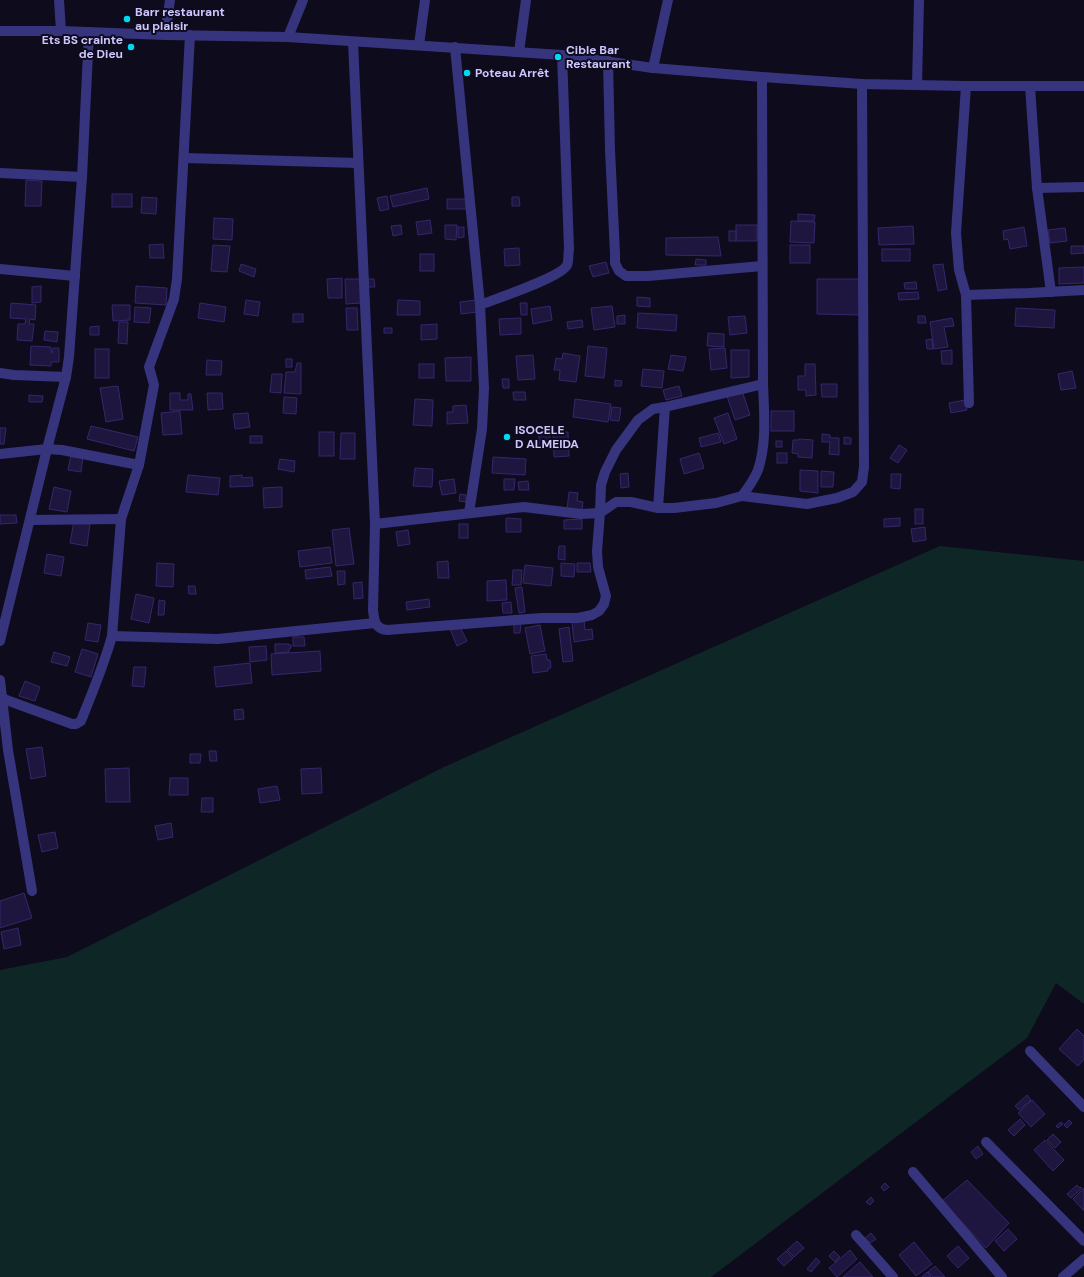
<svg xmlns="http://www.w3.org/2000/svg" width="1084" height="1277" font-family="'DM Sans',sans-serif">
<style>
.green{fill:#0e2726}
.building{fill:#1f163f;stroke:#35276b}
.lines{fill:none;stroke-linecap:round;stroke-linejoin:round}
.minor{stroke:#37347e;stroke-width:10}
.tertiary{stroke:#37347e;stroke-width:10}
.poi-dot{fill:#00d9f2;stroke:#0e0b1d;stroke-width:1.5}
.labels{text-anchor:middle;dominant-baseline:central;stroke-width:4;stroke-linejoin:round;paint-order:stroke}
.poi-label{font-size:12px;font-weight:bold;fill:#cdc7ff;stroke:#0e0b1d;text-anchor:start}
</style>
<rect width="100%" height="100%" fill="#0e0b1d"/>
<polygon class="green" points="940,546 1084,561 1084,1004 1056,983 1027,1038 711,1277 0,1277 0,970 67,957 444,767"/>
<g class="building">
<polygon points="26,180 42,181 41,206 25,206"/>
<polygon points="427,188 429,199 393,207 390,196"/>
<rect x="112" y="194" width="20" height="13"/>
<polygon points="387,196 389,209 380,211 377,198"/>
<polygon points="142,197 157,198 156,214 141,213"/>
<polygon points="512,197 519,197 520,206 512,206"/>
<polygon points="447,199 469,199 468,209 447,209"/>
<polygon points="798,214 815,215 814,221 798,221"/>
<polygon points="214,218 233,219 232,240 213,239"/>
<polygon points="430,220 432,233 418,235 416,222"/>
<polygon points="791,221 815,222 814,243 790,242"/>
<polygon points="401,225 402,234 393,236 391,226"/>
<polygon points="445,225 457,225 456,240 445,239"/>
<rect x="736" y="225" width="21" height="16"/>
<polygon points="913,226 914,244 879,245 878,228"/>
<polygon points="458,227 464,227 464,237 458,238"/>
<polygon points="1024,227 1027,246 1010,249 1008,239 1004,240 1003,231"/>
<polygon points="1065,228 1067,241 1050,243 1048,230"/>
<rect x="729" y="231" width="7" height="10"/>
<polygon points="718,237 721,256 666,255 666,238"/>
<polygon points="163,244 164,258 150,258 149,245"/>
<polygon points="213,245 230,246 227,272 211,271"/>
<rect x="790" y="245" width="20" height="18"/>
<polygon points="1071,246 1084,246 1084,253 1071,254"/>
<polygon points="519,248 520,265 505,266 504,249"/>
<rect x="882" y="249" width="28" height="12"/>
<rect x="420" y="254" width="14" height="17"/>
<polygon points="696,259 706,260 706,265 695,265"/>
<polygon points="606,262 609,273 593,277 589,266"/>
<polygon points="241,264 256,269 254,277 239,271"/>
<polygon points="943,264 947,289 938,291 933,265"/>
<polygon points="1084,267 1084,283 1059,284 1059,268"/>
<polygon points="342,278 342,298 328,298 327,279"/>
<polygon points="345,279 361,279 361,303 346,304"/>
<polygon points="365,279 374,279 375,287 366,287"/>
<polygon points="817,279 861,279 860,315 817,314"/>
<polygon points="916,282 917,289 905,289 904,283"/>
<polygon points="41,286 41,302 32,303 32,287"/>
<polygon points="136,286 167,288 166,305 135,303"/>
<polygon points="918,292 919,299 899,300 898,293"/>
<polygon points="637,297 650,298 650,307 637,306"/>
<polygon points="246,300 260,302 258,316 244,314"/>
<polygon points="398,300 420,301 420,315 397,315"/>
<polygon points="476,300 477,312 461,314 460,302"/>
<polygon points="11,303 36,305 35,320 30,319 29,324 34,324 32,341 17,340 18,324 25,324 26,319 10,318"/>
<polygon points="200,303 226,307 224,322 198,318"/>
<polygon points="520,303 527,303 527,315 521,315"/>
<polygon points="112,305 130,305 130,320 113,321"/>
<polygon points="550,306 552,320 533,324 531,309"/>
<polygon points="612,306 615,327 594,330 591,308"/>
<polygon points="135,307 151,308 149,323 134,322"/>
<polygon points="346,308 357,308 358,330 347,330"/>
<polygon points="1016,308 1055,310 1054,328 1015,326"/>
<polygon points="638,313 677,315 676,331 637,328"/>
<rect x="293" y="314" width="10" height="8"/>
<polygon points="625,315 625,324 617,324 617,316"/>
<polygon points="745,316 747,333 730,335 728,317"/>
<polygon points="918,316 925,316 926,323 918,323"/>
<polygon points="521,318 521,334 500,335 499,319"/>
<polygon points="952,318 954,326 944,327 948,347 934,349 930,322"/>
<polygon points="582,320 583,327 568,329 567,322"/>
<polygon points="119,322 128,322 127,344 118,343"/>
<polygon points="437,324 437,339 421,340 421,325"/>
<polygon points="99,326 99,335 90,335 90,327"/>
<rect x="384" y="328" width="8" height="5"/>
<polygon points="45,331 58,332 57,342 44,340"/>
<polygon points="708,333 724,334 724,347 707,346"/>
<polygon points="932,339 933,349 927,349 926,340"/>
<polygon points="31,346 51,347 51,353 52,353 53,348 59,348 59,362 51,362 51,366 30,365"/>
<polygon points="588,346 607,348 604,378 585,376"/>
<polygon points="725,348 727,368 711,370 709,349"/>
<rect x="95" y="349" width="14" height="29"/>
<polygon points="731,350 749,350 749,377 731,378"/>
<polygon points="952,350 952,364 942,364 941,351"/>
<polygon points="563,353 580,356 576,382 559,380 560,370 554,370 556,358 562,359"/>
<polygon points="533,355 535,379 518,380 516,356"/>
<polygon points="671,355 686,357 683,371 668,369"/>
<polygon points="471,357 471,381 446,381 445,358"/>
<rect x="286" y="359" width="6" height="8"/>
<polygon points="207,360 222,361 221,375 206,375"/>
<polygon points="297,363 301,363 301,394 284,393 286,372 295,372"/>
<rect x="419" y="364" width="15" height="14"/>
<polygon points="805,364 815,364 816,395 806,396 806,390 798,390 798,376 805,376"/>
<polygon points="643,369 664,371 662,388 641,386"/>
<polygon points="1072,371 1076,388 1061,390 1058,374"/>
<polygon points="272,374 282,374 281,393 270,392"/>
<polygon points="502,379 509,379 509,388 503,388"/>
<polygon points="615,380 622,381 621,386 615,386"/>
<polygon points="821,384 837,384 837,397 822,397"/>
<polygon points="118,386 123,419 106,422 100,388"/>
<polygon points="679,386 682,396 666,400 663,390"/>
<polygon points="742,391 750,415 735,420 727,396"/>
<polygon points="513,392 525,392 526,400 514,400"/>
<polygon points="170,393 180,393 180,400 188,400 188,394 191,394 193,410 170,410"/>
<polygon points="207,393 222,393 223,409 208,410"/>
<polygon points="29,395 43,396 42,402 29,402"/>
<polygon points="284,397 297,398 296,414 283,413"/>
<polygon points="415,399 433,400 432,426 413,425"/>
<polygon points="575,399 611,404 608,422 573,417"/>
<polygon points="965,400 967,410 951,413 949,403"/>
<polygon points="466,405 468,423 447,424 447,412 453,412 453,406"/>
<polygon points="612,407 621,408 619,421 610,420"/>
<polygon points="180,411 182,434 163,435 161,413"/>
<rect x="771" y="411" width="23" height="20"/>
<polygon points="248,413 250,427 235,429 233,414"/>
<polygon points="728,413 737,439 724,444 714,418"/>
<polygon points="91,426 138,437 134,451 87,439"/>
<polygon points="0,428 6,428 4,444 0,444"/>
<rect x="319" y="432" width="15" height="24"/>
<polygon points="568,432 569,456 554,457 553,433"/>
<polygon points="341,433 355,433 355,459 340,459"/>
<polygon points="718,433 721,442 701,447 699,438"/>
<polygon points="539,434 550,434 550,447 539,446"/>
<polygon points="822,434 830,435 830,438 839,438 839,455 829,454 830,442 822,442"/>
<rect x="250" y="436" width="12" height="7"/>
<polygon points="844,437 851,438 851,444 844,444"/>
<polygon points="799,439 813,440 812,458 798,457 798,454 792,453 793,440 799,440"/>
<rect x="776" y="441" width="6" height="6"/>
<polygon points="899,445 907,450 898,463 890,458"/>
<polygon points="699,453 704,468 684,474 680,459"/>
<rect x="777" y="453" width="10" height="10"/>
<polygon points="71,455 83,457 81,472 68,470"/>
<polygon points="493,457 526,459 525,475 492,473"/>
<polygon points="280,459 295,461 294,472 278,469"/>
<polygon points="415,468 433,469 432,487 413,486"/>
<polygon points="800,470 818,471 818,493 800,491"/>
<polygon points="821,471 834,472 833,487 821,487"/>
<polygon points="628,473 629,487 621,488 620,474"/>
<polygon points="891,474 901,474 900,489 891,488"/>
<polygon points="188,475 220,478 218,495 186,492"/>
<polygon points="242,475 242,478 252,477 253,486 230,487 230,476"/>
<polygon points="454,479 456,493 442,495 439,481"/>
<polygon points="504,479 515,479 514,490 504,490"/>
<polygon points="528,481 529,490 519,490 518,482"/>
<polygon points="54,487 71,491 67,512 49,509"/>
<polygon points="282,487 282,507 264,508 263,488"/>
<polygon points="569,492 578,493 577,501 583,502 582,511 567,509"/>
<polygon points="460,494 466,495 466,502 459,501"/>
<rect x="915" y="509" width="8" height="15"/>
<polygon points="0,515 16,515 17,523 0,524"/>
<polygon points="506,518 521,519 521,532 506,532"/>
<polygon points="900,518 900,526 884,527 884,519"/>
<polygon points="582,519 582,529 564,529 564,520"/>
<polygon points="74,521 90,524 87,546 70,543"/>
<rect x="459" y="524" width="9" height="14"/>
<polygon points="925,527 926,540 913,542 911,529"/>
<polygon points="349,528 354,564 336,566 332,530"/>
<polygon points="408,530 410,544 398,546 396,532"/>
<polygon points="559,546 565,546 565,560 558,559"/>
<polygon points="330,547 332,563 300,567 298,551"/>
<polygon points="47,554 64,557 61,576 44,573"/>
<polygon points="448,561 449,578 438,578 437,562"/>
<polygon points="157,563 174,564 173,587 156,586"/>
<polygon points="561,563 575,564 574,577 561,576"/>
<polygon points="577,563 590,563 591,572 577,572"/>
<polygon points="525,565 553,568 551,586 523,583"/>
<polygon points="330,567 332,576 306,579 305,570"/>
<polygon points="513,570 522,570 521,585 512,585"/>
<polygon points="337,571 345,571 345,584 338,585"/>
<polygon points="506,580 507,600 487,601 487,581"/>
<polygon points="362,582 363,598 354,599 353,583"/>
<polygon points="188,586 195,586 196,594 189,594"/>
<polygon points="522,587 525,612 519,613 515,588"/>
<polygon points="136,594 154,598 149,623 131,619"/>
<polygon points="429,599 430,607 407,610 406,602"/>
<polygon points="159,600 165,601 164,615 158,615"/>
<polygon points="511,602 512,613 503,613 502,603"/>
<polygon points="584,620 585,630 592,629 593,639 574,642 572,622"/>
<polygon points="88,623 101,625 98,642 85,640"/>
<polygon points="514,623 521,623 520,633 514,633"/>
<polygon points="459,625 467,641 457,646 450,629"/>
<polygon points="540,625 545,651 530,654 525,628"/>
<polygon points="569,627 573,661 563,662 559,629"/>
<polygon points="293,637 304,637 305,646 293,646"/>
<polygon points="275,644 289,644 289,645 291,645 291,648 289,649 289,652 275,653"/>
<polygon points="266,646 267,660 250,662 249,647"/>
<polygon points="82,649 98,654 91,677 75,672"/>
<polygon points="320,651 321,671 272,675 271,654"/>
<polygon points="54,652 70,657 67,666 51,662"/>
<polygon points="546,654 547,660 550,660 551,668 548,668 548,671 533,673 531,656"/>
<polygon points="250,663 252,683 216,687 214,667"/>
<polygon points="134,667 146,667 144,687 132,686"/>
<polygon points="25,681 40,687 35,701 19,696"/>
<polygon points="243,709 244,719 235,720 234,710"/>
<polygon points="42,747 46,776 31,779 26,749"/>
<polygon points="209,751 216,751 217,761 210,761"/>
<polygon points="190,754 201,754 200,763 190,763"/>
<polygon points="129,768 130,802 106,802 105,769"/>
<polygon points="321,768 322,793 302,794 301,769"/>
<polygon points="170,778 188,778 188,795 169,795"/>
<polygon points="277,786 280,800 260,803 258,789"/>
<polygon points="202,798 213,798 213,812 201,812"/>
<polygon points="171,823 173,837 158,840 155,826"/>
<polygon points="55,832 58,848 42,852 38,835"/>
<polygon points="24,893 32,918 0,928 0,901"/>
<polygon points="18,928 21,945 4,949 1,932"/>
<polygon points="1077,1029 1084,1036 1084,1059 1078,1066 1059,1049"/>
<polygon points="1027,1095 1031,1100 1019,1110 1015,1106"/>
<polygon points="1032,1100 1045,1114 1031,1127 1018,1113"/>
<polygon points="1020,1119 1025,1125 1014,1136 1008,1130"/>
<polygon points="1069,1120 1072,1123 1067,1128 1064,1125"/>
<polygon points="1061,1122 1063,1124 1058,1128 1056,1126"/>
<polygon points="1053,1134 1061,1142 1055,1148 1047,1140"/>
<polygon points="1045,1140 1064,1160 1053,1171 1034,1150"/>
<polygon points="978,1146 983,1154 976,1159 971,1152"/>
<polygon points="967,1180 1009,1223 986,1248 942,1201"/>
<polygon points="885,1183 889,1187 884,1191 881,1187"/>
<polygon points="1077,1185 1079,1188 1081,1187 1082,1188 1071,1198 1067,1194"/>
<polygon points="1084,1188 1084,1210 1083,1210 1073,1199"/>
<polygon points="871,1197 874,1201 870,1205 866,1202"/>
<polygon points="1008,1229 1017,1239 1004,1251 995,1241"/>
<polygon points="871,1233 876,1239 870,1243 865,1238"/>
<polygon points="797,1241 804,1248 794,1257 787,1250"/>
<polygon points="914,1242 932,1264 916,1276 899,1255"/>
<polygon points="958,1246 969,1258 958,1268 947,1256"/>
<polygon points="850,1250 857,1259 837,1277 829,1268"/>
<polygon points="786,1251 793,1258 784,1266 777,1259"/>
<polygon points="834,1251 840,1257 835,1262 829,1256"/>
<polygon points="816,1258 820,1262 811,1272 807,1269"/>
<polygon points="860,1262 873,1277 843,1277"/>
<polygon points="935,1266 945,1277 933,1277 928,1272"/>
<polygon points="927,1272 931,1277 922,1277"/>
</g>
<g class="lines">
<g class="minor">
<polyline points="59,0 61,31"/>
<polyline points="0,31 61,31 165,35 288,37 562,55 653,68 762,77 862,84 966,86 1084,86"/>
<polyline points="165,35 170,0"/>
<polyline points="288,37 303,0"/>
<path d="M353 42 375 524 373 610C374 620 375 629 387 630L542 618H578L592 615 599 611 604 604 606 596 598 567 597 551 600 513 601 485 605 472 616 450 638 420 653 409 665 407"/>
<polyline points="419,45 425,0"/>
<polyline points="455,47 480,305 484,388 482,429 469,513"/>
<polyline points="519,52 526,0"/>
<polyline points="608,61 610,150 615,253 615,263 619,271 626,276 648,276 762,266"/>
<polyline points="653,68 668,0"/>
<polyline points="917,85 919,0"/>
<polyline points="966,86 956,233 959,270 966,295 969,403"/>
<polyline points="1030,86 1037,188 1051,292"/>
<polyline points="184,158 358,163"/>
<polyline points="0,173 82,177"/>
<polyline points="1037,188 1084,187"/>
<polyline points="0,269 75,276"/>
<polyline points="966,295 1029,293 1084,290"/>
<path d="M480 305C495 299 562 277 567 265 569 261 568 253 569 249L562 55"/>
<polyline points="0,373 14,375 66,377"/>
<polyline points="0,454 47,449 62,450 139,465"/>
<polyline points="742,496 807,504 837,498 853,492 862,482 864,467 862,84"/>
<polyline points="658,508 665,407 763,384"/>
<polyline points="30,520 121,519"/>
<path d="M375 524 524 507 581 514 600 513 616 502H631L658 508H674L716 503 742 496C748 488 754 480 758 470 767 443 764 412 763 384L762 77"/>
<polyline points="112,636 218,639 375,623"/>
<polyline points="0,641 47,449 66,377 69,357 82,177 89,32"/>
<polyline points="0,680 8,750 32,891"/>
<path d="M1 698 72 724H76L81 721C92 693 104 665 112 636L121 519 139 465 154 385 149 367 174 299 177 279 190 35"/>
<polyline points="1030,1051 1084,1107"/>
<polyline points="986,1142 1084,1241"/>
<polyline points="913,1172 1002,1277"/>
<polyline points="856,1235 893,1277"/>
</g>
<polyline class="tertiary" points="1063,1277 1084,1259"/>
</g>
<g class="poi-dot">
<circle cx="127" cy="19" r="4"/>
<circle cx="131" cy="47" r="4"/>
<circle cx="558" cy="57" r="4"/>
<circle cx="467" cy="73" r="4"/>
<circle cx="507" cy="437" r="4"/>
</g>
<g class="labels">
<g class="poi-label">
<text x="135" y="12">Barr restaurant<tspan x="135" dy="14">au plaisir</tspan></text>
<text x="123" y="40" text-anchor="end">Ets BS crainte<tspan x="123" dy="14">de Dieu</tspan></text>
<text x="566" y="50">Cible Bar<tspan x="566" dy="14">Restaurant</tspan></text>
<text x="475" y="73">Poteau Arrêt</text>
<text x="515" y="430">ISOCELE<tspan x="515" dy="14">D ALMEIDA</tspan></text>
</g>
</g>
</svg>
